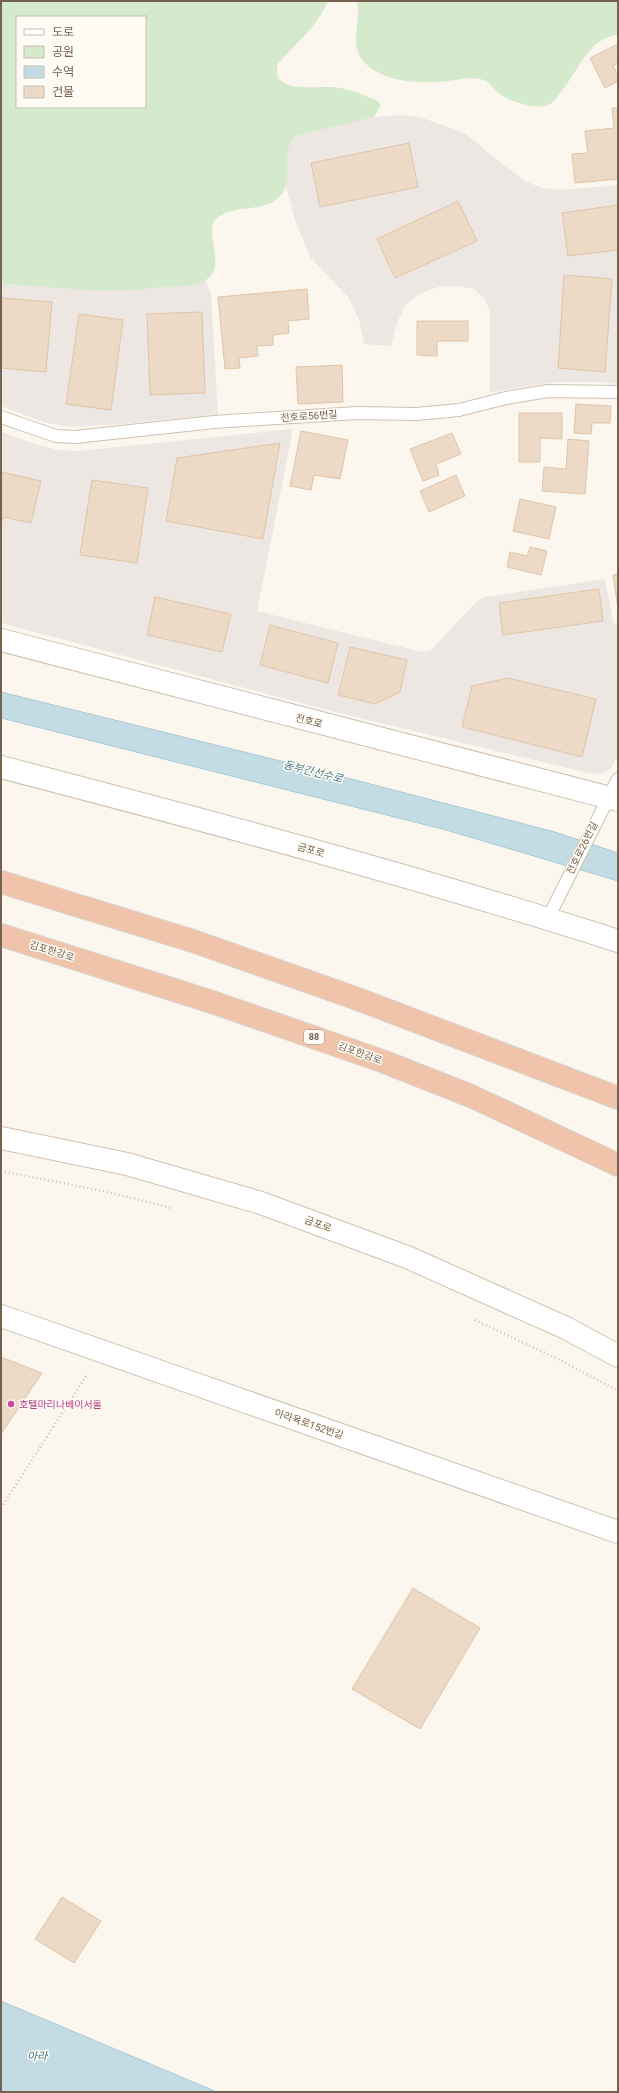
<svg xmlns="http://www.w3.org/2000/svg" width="619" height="2093" font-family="Roboto,'Noto Sans KR',sans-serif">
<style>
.industrial{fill:#ece7e2}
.green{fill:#d5e9cc;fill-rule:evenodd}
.water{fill:#c3dce4;stroke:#aacad5}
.building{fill:#ecd9c6;stroke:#e0c4a9}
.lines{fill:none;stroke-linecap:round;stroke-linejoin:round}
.lane-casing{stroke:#cdc1b3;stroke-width:14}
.street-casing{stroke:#cdc1b3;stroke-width:24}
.secondary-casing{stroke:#d0c2b1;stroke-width:24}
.highway-casing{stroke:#d9d3ce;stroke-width:24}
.path{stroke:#d4bfaa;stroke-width:2.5;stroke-dasharray:1 3;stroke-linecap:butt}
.lane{stroke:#fff;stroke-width:12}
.street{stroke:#fff;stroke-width:22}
.secondary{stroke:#fff;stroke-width:22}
.highway{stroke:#efc4ab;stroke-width:22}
.hotel-dot{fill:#d1479c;stroke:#fefbf4;stroke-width:1.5}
.labels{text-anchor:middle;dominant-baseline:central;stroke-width:3;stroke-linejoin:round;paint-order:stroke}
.shield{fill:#fefbf4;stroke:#9f9082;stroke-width:1}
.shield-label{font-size:9px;font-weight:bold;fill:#766251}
.street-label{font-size:10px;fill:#766251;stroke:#fefbf4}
.hotel-label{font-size:10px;fill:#b23c85;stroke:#fefbf4;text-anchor:start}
.water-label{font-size:11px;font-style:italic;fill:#4c7686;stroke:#fefbf4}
</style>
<rect width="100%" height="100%" fill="#fbf7ee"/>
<g class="industrial">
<polygon points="399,115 420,117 464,133 510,170 525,181 542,188 560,190 618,185 618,384 604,382 555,382 490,392 490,312 484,298 474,289 456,286 438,287 419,294 405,305 397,323 391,346 364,344 359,320 348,297 310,257 295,220 285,182 287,152 290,142 296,136 374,117"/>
<polygon points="206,280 211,295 218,414 124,424 69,427 43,422 1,406 1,284 111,291 192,285"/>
<polygon points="293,429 257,611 422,652 431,650 474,604 484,597 605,579 614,624 618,623 618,755 611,768 602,774 588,773 331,711 1,623 1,432 38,445 58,450 79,451"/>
</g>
<g class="green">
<path d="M1 1H328C318 26 295 44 278 64 269 97 324 84 340 88 353 90 366 96 378 101L381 106 374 117 296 136C278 153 294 179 281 195 266 214 235 203 217 218 202 231 228 266 206 280 196 287 179 286 167 287 149 288 129 291 110 291 74 290 37 286 1 284ZM17 17H145V107H17Z"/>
<path d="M357 1H618V34C610 36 603 39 596 44 584 54 572 79 560 93 558 96 554 102 550 104 538 111 512 102 501 95 493 89 490 81 480 79 469 77 458 80 447 81 421 84 384 83 364 62 348 44 362 21 357 1Z"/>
</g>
<g class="water">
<polygon points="1,692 305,767 555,832 618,853 618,881 446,830 1,718"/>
<polygon points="1,2001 217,2092 1,2092"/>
</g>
<g class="building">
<polygon points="618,44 618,63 613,66 618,75 618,81 605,88 590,58"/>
<polygon points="612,108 618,108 618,179 575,183 572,154 588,153 585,131 614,128"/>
<polygon points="409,143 418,187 320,207 311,163"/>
<polygon points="458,201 477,241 395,278 377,239"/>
<polygon points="618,205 618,250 568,256 562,213"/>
<polygon points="564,275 612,279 605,372 558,368"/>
<polygon points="307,289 309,319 288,321 289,333 273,335 273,345 257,346 258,356 239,358 240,368 225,369 218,297"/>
<polygon points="1,298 52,302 46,372 1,368"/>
<polygon points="202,312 205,393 150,395 147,314"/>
<polygon points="79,314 123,320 111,410 66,404"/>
<polygon points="417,321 468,321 468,341 437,341 437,356 417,355"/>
<polygon points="342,365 343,402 298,404 296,367"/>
<polygon points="576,404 611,406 610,423 592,423 591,434 574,433"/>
<polygon points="519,413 562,413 562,439 540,438 540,462 519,462"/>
<polygon points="301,431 348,440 340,479 314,475 311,490 290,486"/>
<polygon points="452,433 461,454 436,464 439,475 423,481 410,449"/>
<polygon points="568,439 589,441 585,494 542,491 544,467 566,469"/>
<polygon points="280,443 263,539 166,521 177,458"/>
<polygon points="1,472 41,481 31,523 3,517 1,525"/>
<polygon points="456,475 465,496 429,512 420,491"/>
<polygon points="92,480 148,488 137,563 80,555"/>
<polygon points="520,499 556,507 549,539 513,531"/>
<polygon points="530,547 547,551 541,575 507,567 510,552 527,556"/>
<polygon points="618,574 618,608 613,575"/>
<polygon points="599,589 603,621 503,635 499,603"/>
<polygon points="155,597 231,614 222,652 147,635"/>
<polygon points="270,625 338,643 328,683 260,665"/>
<polygon points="350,647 407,660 400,692 375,704 338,695"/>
<polygon points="508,678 596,699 582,757 462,727 472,686"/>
<polygon points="1,1357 42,1373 1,1434"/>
<polygon points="413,1588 480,1628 420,1729 352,1689"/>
<polygon points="62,1897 101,1921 74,1963 35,1939"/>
</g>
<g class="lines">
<g class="lane-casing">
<g id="lane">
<polyline points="1,417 56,436 75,437 214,422 357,413 416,414 459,410 506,398 548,391 618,392"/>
<polyline points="548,918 618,779"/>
</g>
</g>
<g class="street-casing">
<g id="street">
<polyline points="1,640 618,800"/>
<path d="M1 767C208 821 415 876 618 941"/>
<polyline points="1,1316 618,1532"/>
</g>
</g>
<g class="secondary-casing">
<polyline id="secondary" points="1,1138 127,1164 261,1203 407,1257 566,1328 618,1356"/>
</g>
<g class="highway-casing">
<g id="highway">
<polyline points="1,882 193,941 355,998 618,1098"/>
<polyline points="1,935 215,1003 382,1061 471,1096 618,1165"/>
</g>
</g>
<g class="path">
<polyline points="1,1171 103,1191 171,1208"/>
<polyline points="475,1320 560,1360 618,1391"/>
<polyline points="1,1508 86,1376"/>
</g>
<use href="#lane" class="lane"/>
<use href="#street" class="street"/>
<use href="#secondary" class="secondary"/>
<use href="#highway" class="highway"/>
</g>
<circle class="hotel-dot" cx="11" cy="1404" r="4"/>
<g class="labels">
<rect class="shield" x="304" y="1030" width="20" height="14" rx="3"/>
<g class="shield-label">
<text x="314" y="1037">88</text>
</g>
<g class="street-label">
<text transform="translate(309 416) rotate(-4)">전호로56번길</text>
<text transform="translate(309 721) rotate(14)">전호로</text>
<text transform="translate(582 848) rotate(-64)">전호로26번길</text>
<text transform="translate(311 850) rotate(16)">금포로</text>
<text transform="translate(52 951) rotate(17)">김포한강로</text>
<text transform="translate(360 1053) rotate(20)">김포한강로</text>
<text transform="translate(318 1224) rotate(20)">금포로</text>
<text transform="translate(309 1424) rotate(19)">아라육로152번길</text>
</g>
<g class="hotel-label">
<text x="19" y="1404">호텔마리나베이서울</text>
</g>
<g class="water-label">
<text transform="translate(313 772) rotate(14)">동부간선수로</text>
<text x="37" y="2056">아라</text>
</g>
</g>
<rect width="619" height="2093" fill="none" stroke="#766251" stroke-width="4"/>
<rect x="16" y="16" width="130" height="92" fill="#fefbf4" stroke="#c8beb3"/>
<rect x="24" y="29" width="20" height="6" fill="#ffffff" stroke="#c8beb3"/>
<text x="52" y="36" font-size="12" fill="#766251">도로</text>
<rect x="24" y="46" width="20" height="12" fill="#d5e9cc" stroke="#c8beb3"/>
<text x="52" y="56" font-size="12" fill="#766251">공원</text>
<rect x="24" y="66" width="20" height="12" fill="#c3dce4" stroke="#c8beb3"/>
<text x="52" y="76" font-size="12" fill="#766251">수역</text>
<rect x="24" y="86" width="20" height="12" fill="#ecd9c6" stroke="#c8beb3"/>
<text x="52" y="96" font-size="12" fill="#766251">건물</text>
</svg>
